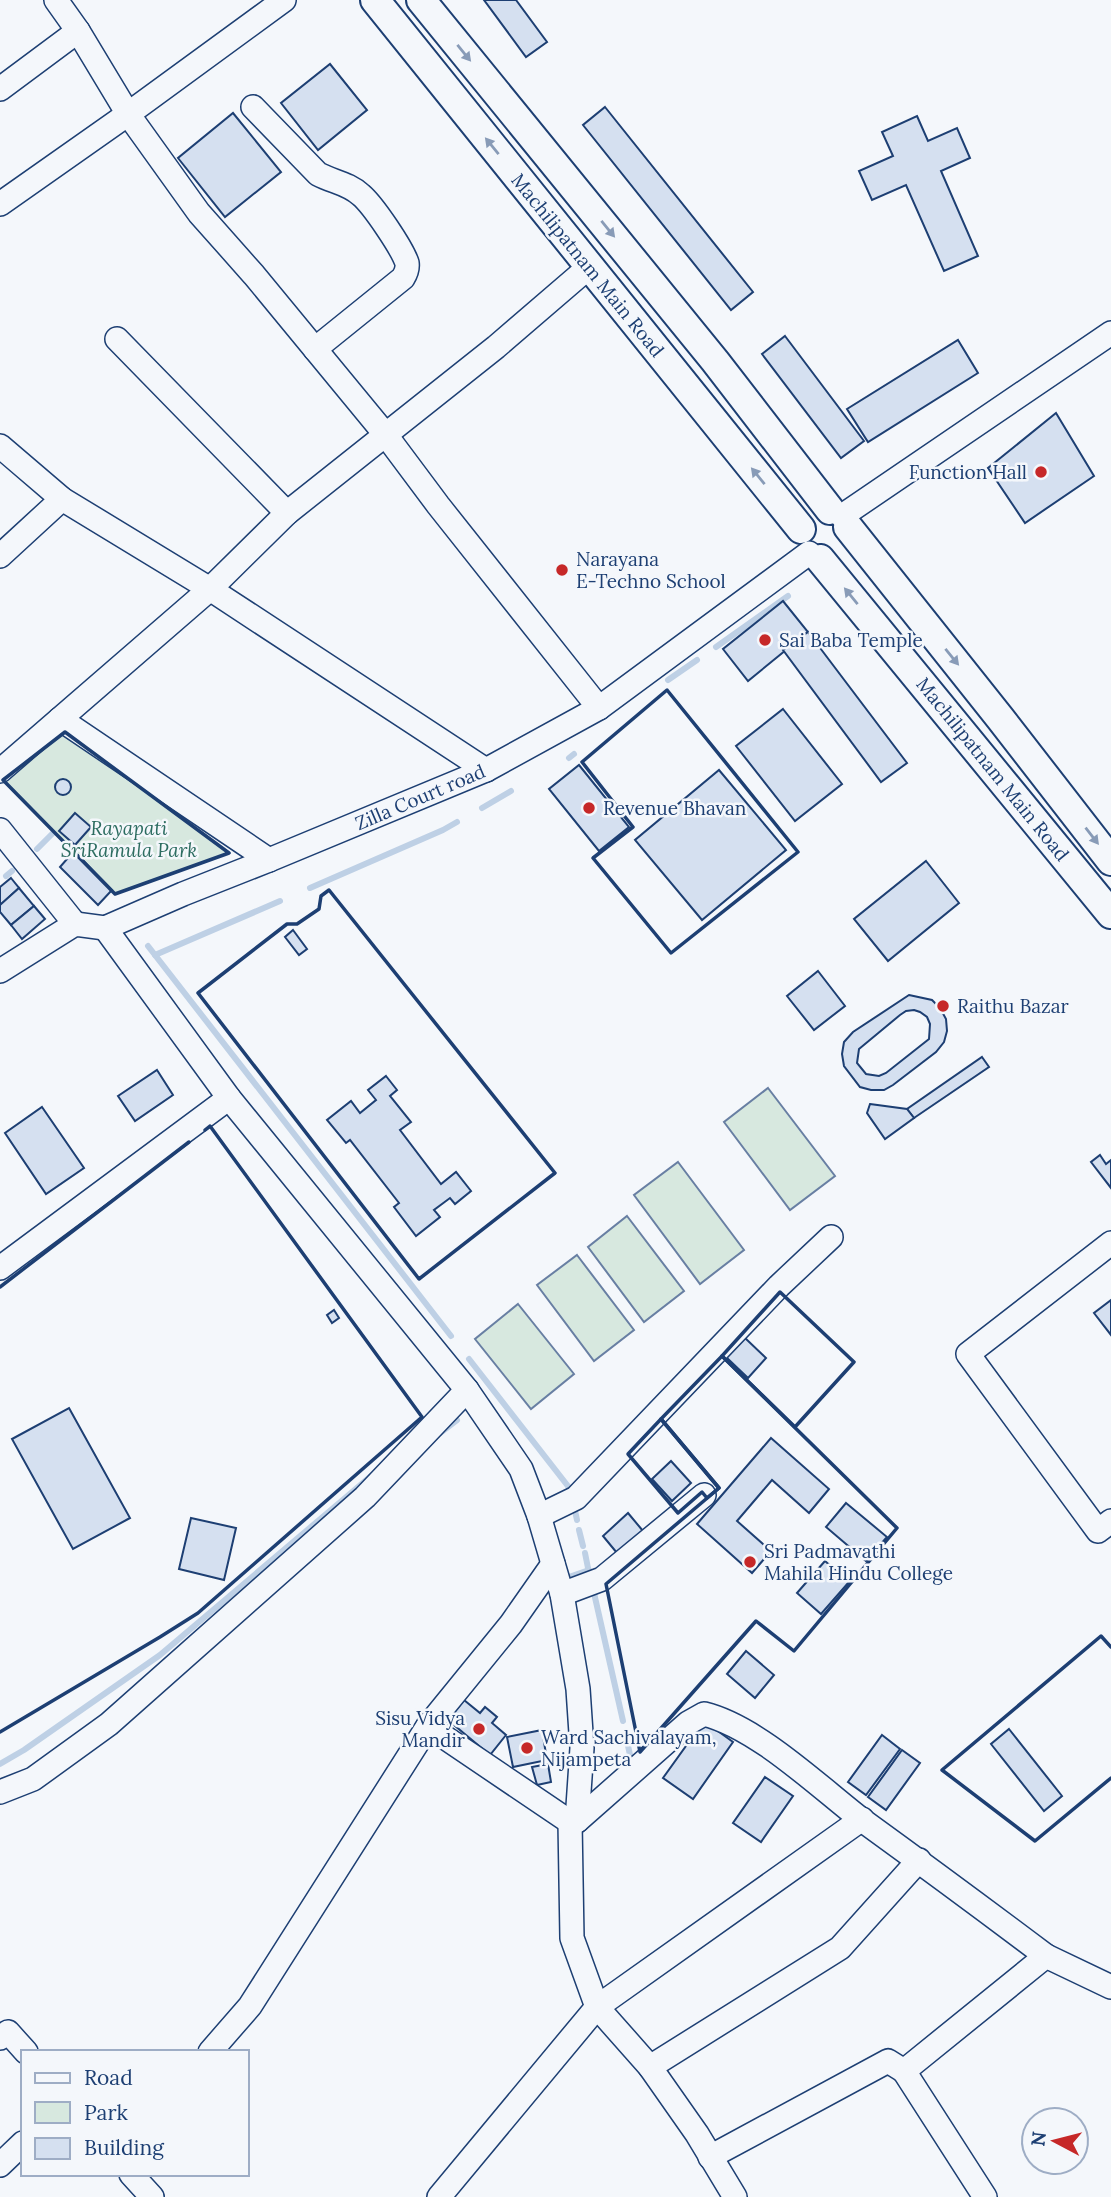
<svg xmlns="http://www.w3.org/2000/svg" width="1111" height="2197" font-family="Lora,serif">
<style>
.green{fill:#d7e8df;stroke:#687fa3;stroke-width:2}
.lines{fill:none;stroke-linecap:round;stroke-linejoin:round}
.stream{stroke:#bed0e5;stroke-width:6}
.building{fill:#d5e0f0;stroke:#1d3f73;stroke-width:2;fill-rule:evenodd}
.minor-casing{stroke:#1d3f73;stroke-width:26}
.major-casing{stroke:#1d3f73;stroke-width:32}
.minor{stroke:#f4f7fb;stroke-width:23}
.major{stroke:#f4f7fb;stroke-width:28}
.wall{stroke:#1d3f73;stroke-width:3.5}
.oneway{fill:#889bb7}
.poi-dot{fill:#c62828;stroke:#f4f7fb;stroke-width:2.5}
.labels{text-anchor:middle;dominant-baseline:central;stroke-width:5;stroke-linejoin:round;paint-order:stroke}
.street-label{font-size:19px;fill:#1d3f73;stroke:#f4f7fb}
.poi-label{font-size:19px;fill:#1d3f73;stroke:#f4f7fb;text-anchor:start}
.park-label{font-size:19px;font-style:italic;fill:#2c6c60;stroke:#f4f7fb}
</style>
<rect width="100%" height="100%" fill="#f4f7fb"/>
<g class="green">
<polygon points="65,732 229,853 115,894 3,780"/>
<polygon points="768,1088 835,1176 790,1210 724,1122"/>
<polygon points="678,1162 744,1250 700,1284 634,1195"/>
<polygon points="627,1216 684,1291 644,1322 588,1247"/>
<polygon points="577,1255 634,1330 594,1361 537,1285"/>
<polygon points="518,1304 574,1374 531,1409 475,1339"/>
</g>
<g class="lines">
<g class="stream">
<polyline points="716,647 788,596"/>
<polyline points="668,680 697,660"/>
<polyline points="569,758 574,754"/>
<polyline points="482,808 511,791"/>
<polyline points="37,849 52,834"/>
<polyline points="6,876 12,871"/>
<polyline points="310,888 443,830 457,822"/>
<polyline points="148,946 451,1336"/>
<polyline points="155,955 280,901"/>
<polyline points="469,1359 571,1490"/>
<polyline points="440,1433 457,1420"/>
<polyline points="574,1506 577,1520"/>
<polyline points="579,1530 583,1546"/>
<polyline points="585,1553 589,1573"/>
<polyline points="566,1578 589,1570"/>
<polyline points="594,1593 623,1721"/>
<polyline points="627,1741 630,1755"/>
<polyline points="0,1764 24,1750 160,1655 371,1476"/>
</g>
</g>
<g class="building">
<polygon points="484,0 516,0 547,42 526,57"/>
<polygon points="330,64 367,110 318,150 281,103"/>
<polygon points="605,107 753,292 731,310 583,125"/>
<polygon points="233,113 281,172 225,217 178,158"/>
<polygon points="917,116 928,141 957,128 970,158 941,171 978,256 944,271 906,185 872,200 859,171 893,156 882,132"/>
<polygon points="785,336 864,441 841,458 762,354"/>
<polygon points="958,340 978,373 868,442 847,409"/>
<polygon points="1056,413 1094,476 1025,523 988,468"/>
<polygon points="783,601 808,632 748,681 723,649"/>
<polygon points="808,632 907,763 881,782 783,650"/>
<polygon points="783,709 842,784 795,821 736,746"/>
<polygon points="579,765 629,827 599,851 549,789"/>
<polygon points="719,770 786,850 702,920 635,840"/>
<circle cx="63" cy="787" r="8"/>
<polygon points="75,813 91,827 75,845 59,831"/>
<polygon points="74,851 112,890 98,905 60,867"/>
<polygon points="926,861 959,903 888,961 854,919"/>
<polygon points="11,878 19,888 0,905 0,887"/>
<polygon points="19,888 34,906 11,925 0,912 0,905"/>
<polygon points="34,906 45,919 22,939 11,925"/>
<polygon points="293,930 307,949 299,955 285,937"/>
<polygon points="818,971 845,1006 814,1030 787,996"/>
<path d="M909 995 932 1000 940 1008 946 1019 947 1031 944 1042 936 1052 893 1085 884 1090H871L860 1087 844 1066 842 1054 844 1042 853 1032ZM914 1010 920 1012 927 1017 930 1024 929 1039 886 1073 879 1076 866 1074 857 1063 859 1049 900 1015 906 1011Z"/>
<polygon points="982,1057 989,1067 914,1118 907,1109"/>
<polygon points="157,1070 173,1095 135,1121 118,1096"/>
<polygon points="386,1076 397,1090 390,1096 411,1122 400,1130 441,1184 456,1172 471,1191 455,1204 450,1198 434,1210 440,1217 416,1236 394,1207 399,1203 350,1140 346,1143 327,1120 351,1101 360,1113 376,1100 368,1090"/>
<polygon points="870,1104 907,1109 914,1118 885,1139 867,1113"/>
<polygon points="42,1107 84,1168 46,1194 5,1133"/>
<polygon points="1100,1155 1106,1164 1111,1160 1111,1188 1091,1162"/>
<polygon points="1111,1300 1111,1335 1094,1313"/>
<polygon points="334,1310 339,1318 332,1323 327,1315"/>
<polygon points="744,1337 766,1358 748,1378 726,1357"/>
<polygon points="69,1408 130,1518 73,1549 12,1439"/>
<polygon points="771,1438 829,1489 809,1513 772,1480 737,1521 771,1551 752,1573 697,1524"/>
<polygon points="671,1461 691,1483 672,1501 652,1479"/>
<polygon points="846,1503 887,1537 866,1561 826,1527"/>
<polygon points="628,1513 643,1531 617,1553 603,1536"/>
<polygon points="191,1518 236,1528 224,1580 179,1569"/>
<polygon points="825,1561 849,1582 821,1614 797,1593"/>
<polygon points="746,1651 774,1675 755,1698 727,1674"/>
<polygon points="464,1700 480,1713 485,1707 497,1717 492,1723 506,1735 490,1755 448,1720"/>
<polygon points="704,1721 733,1742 693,1799 663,1778"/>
<polygon points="1009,1729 1062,1796 1044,1811 991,1744"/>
<polygon points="542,1730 547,1760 513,1767 507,1737"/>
<polygon points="882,1735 900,1749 866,1795 848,1782"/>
<polygon points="902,1750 920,1763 886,1810 868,1797"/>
<polygon points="548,1764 551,1782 537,1785 532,1767"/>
<polygon points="765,1777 793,1796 761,1842 733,1823"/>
</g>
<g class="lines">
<g class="minor-casing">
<g id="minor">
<polyline points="56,0 78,31 128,114 199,213 254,275 385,434 438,505 599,708"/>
<polyline points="0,89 78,31"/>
<path d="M253 107 318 174C333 182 348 183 361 195 373 205 402 248 407 263 408 269 406 273 403 278L315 349"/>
<polyline points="0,204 128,114 284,0"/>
<polyline points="117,339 287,513"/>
<polyline points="0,446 62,499 210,589 486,770"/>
<polyline points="842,516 1111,333"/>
<polyline points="0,556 62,499"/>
<polyline points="60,719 269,860"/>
<polyline points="0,771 210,589 287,513 496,347 589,267"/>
<polyline points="0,830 75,924"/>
<polyline points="105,928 229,1098 467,1390 521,1469 539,1516 562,1594 578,1689 582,1748 577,1821 570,1822 572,1938 597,2007 439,2197"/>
<polyline points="0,971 75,924 105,928 183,894 269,860 486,770 599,708 809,553"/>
<polyline points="1111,1243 968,1354 1098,1531 1111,1521"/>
<polyline points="0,1268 229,1098"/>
<polyline points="539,1516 576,1498 779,1286 831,1237"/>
<polyline points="562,1594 602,1579 704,1495"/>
<polyline points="428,1726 570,1822"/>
<polyline points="0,1792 33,1779 109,1724 365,1497 467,1390"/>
<path d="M577 1821 688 1723 704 1714C757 1727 818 1786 862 1820 924 1865 985 1910 1046 1956"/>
<polyline points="0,2038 8,2032 26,2052"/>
<polyline points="210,2052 250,2006 428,1726 511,1624 553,1564"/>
<polyline points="650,2067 840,1948 919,1860"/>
<polyline points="710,2157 888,2061 904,2071"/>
<polyline points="0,2165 23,2143"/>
<polyline points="131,2174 152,2197"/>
<polyline points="735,2197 697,2134 650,2067 597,2007 862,1819"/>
<polyline points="985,2197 904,2071 1046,1956 1111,1987"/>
</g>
</g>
<g class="major-casing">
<g id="major">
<polyline points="375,0 801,529"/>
<polyline points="421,0 715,361 830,510"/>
<polyline points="848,527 1000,718 1111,861"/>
<polyline points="820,559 1111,914"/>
</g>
</g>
<use href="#minor" class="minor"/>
<use href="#major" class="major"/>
<g class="wall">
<polygon points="667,690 798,852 671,953 593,858 633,827 582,762"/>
<polygon points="65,732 229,853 115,894 3,780"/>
<polygon points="329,890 555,1173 419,1279 198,993 287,924 297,924 319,909 321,896"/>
<polyline points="0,1287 189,1142"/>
<polygon points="780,1292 854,1362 795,1427 722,1356"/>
<polygon points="722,1356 897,1528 794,1651 756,1621 640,1752 606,1584 719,1488 661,1419"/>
<polygon points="661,1419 719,1488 707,1498 702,1492 678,1513 628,1454"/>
<polyline points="1111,1647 1101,1636 942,1770 1035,1841 1111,1778"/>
<polyline points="0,1732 160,1637 198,1613 422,1417 210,1126 205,1130"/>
</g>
</g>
<defs><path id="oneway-solid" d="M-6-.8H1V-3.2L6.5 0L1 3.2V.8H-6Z" transform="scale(1.75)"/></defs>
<g class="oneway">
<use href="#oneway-solid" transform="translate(464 53) rotate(51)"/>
<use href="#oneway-solid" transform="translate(492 146) rotate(-129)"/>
<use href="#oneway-solid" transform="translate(608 229) rotate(51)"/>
<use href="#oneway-solid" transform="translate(758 476) rotate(-129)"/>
<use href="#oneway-solid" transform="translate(851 596) rotate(-129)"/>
<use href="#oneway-solid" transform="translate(952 657) rotate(51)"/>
<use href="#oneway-solid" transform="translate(1092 836) rotate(52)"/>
</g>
<g class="poi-dot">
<circle cx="1041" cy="472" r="7"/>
<circle cx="562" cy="570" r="7"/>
<circle cx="765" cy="640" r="7"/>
<circle cx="589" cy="808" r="7"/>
<circle cx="943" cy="1006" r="7"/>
<circle cx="750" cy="1562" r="7"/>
<circle cx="479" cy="1729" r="7"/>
<circle cx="527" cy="1748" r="7"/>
</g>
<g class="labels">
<g class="street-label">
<text transform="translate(588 265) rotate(51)">Machilipatnam Main Road</text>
<text transform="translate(993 769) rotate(51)">Machilipatnam Main Road</text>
<text transform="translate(420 797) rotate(-23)">Zilla Court road</text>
</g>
<g class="poi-label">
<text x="1027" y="472" text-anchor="end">Function Hall</text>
<text x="576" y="559">Narayana<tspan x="576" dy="22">E-Techno School</tspan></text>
<text x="779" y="640">Sai Baba Temple</text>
<text x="603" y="808">Revenue Bhavan</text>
<text x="957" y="1006">Raithu Bazar</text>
<text x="764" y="1551">Sri Padmavathi<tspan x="764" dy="22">Mahila Hindu College</tspan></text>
<text x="465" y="1718" text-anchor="end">Sisu Vidya<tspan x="465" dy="22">Mandir</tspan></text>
<text x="541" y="1737">Ward Sachivalayam,<tspan x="541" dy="22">Nijampeta</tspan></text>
</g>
<g class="park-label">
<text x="129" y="828">Rayapati<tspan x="129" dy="22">SriRamula Park</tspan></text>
</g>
</g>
<rect x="21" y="2050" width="228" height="126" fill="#f4f7fb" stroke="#9eadc5" stroke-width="2"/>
<rect x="35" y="2073" width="35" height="10" fill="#f4f7fb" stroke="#9eadc5" stroke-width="2"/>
<text x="84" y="2085" font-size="21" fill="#1d3f73">Road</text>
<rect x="35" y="2102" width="35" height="21" fill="#d7e8df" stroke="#9eadc5" stroke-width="2"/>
<text x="84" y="2120" font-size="21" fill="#1d3f73">Park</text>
<rect x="35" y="2138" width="35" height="21" fill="#d5e0f0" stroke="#9eadc5" stroke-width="2"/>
<text x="84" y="2155" font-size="21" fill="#1d3f73">Building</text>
<g transform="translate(1055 2141) rotate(277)"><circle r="33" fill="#f4f7fb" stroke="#9eadc5" stroke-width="2"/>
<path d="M0-5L12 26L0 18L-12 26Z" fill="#c62828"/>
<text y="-10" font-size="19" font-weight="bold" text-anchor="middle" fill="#1d3f73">N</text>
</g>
</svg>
